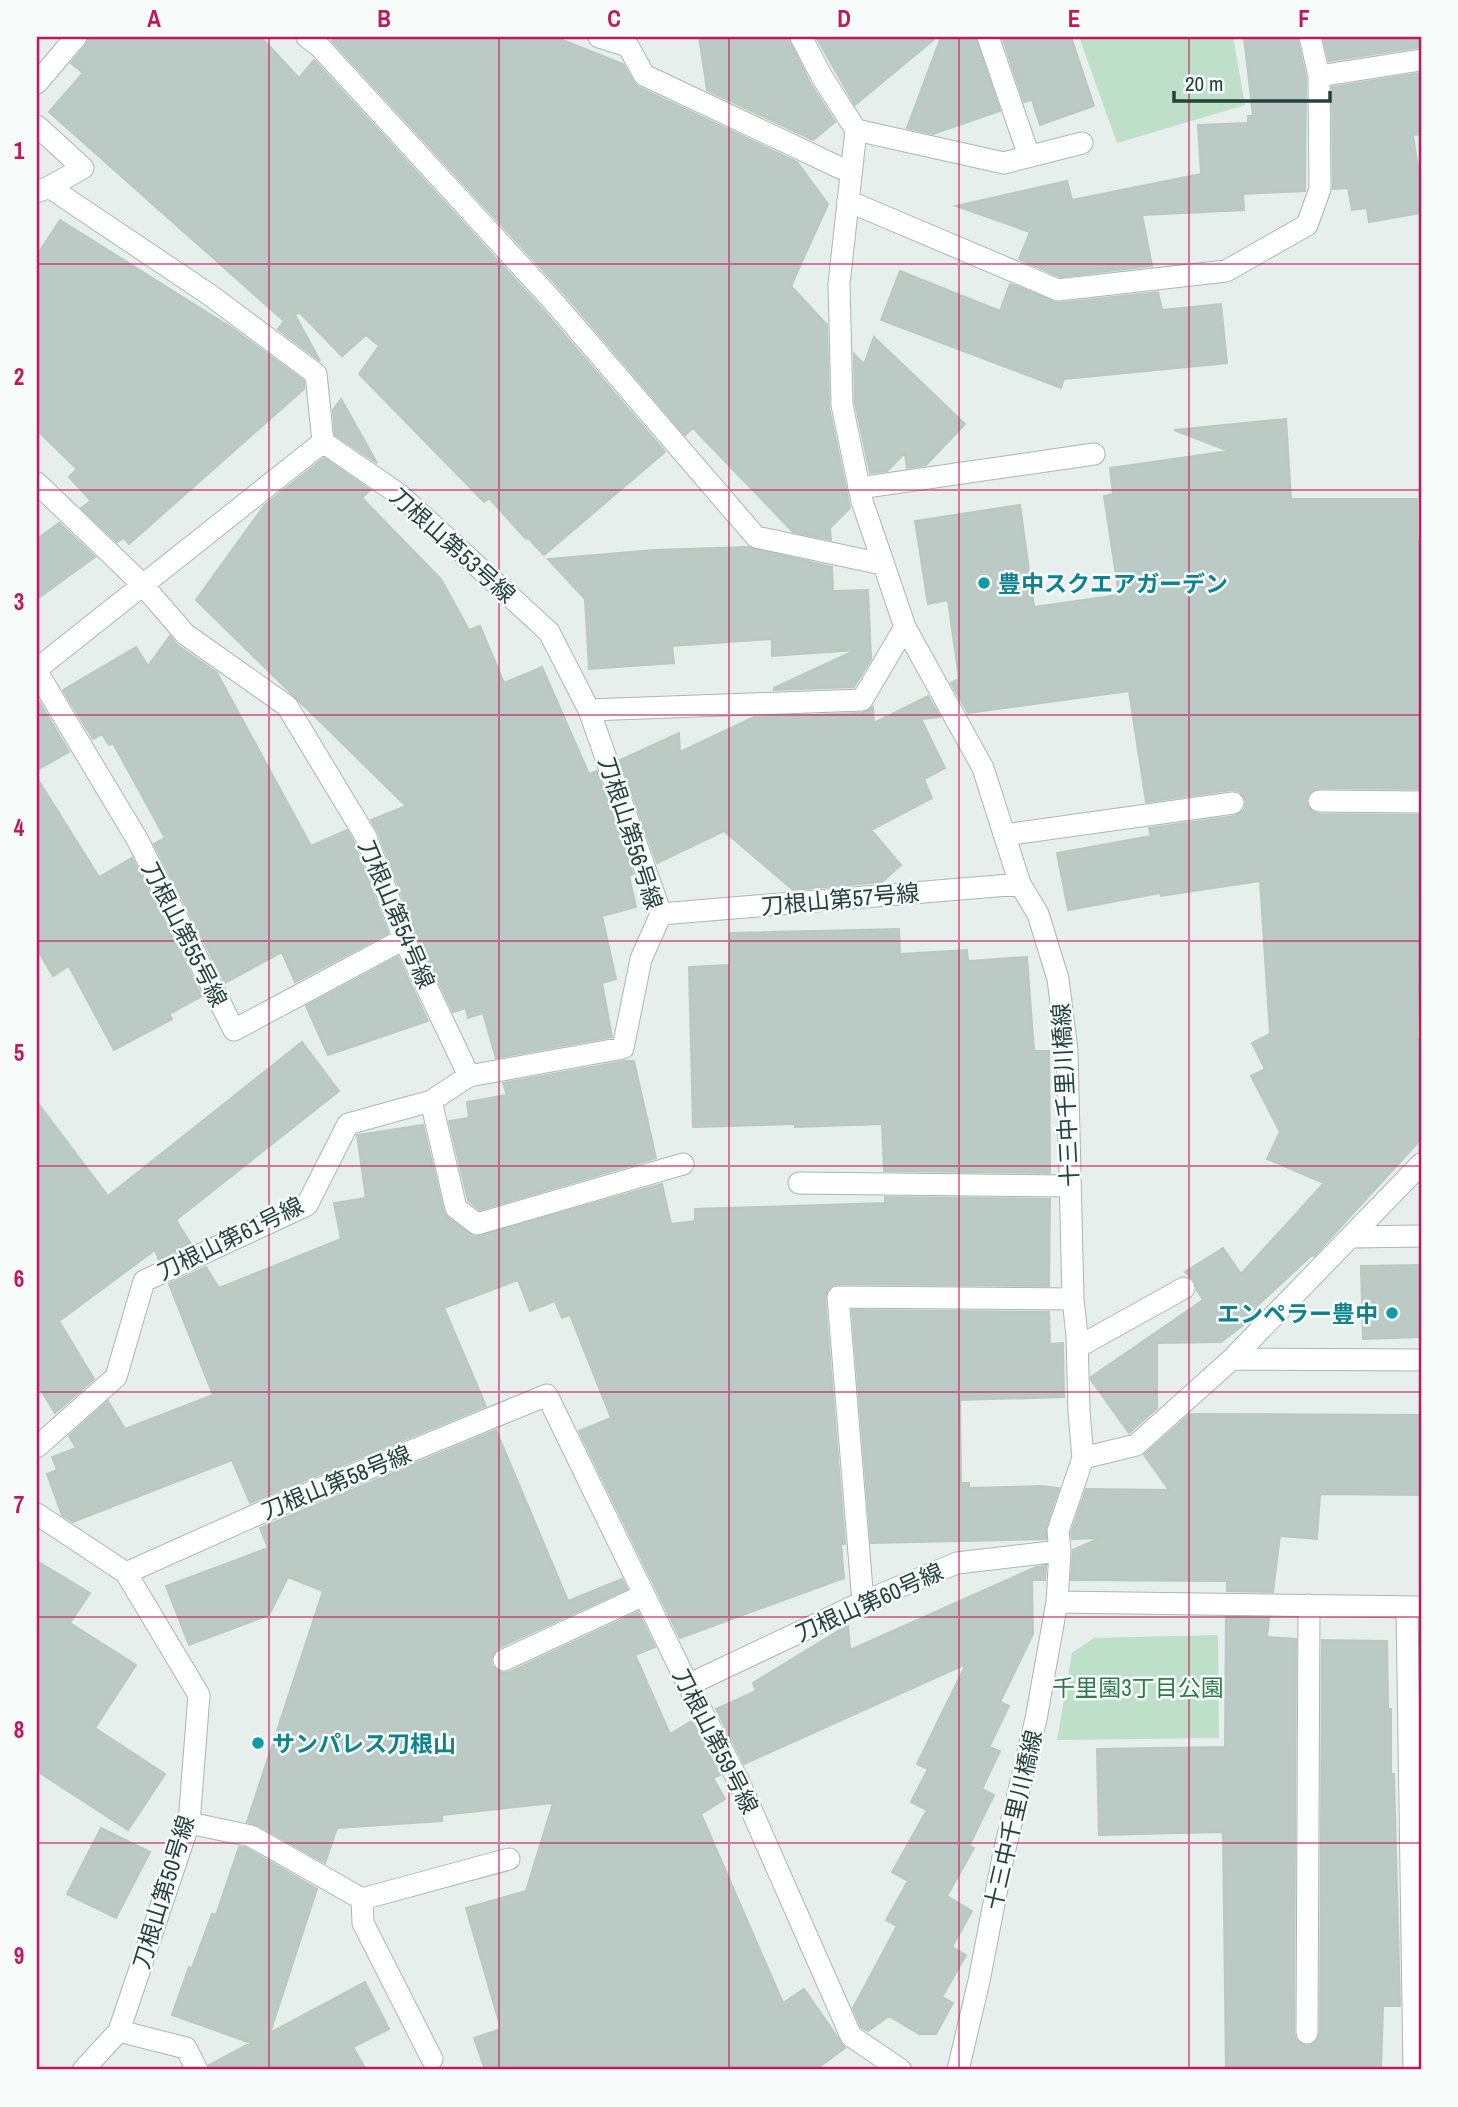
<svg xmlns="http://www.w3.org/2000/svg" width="1458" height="2107" viewBox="0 0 1458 2107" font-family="'Archivo Narrow','Noto Sans JP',sans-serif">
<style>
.green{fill:#bfe0c8}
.building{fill:#bbcac4;stroke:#b8c9c2;stroke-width:2}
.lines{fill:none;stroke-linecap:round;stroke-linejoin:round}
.lane-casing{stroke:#a8b8b2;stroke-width:23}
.street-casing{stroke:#a8b8b2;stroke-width:23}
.lane{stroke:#fff;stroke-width:21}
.street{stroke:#fff;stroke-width:21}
.grid{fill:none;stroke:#c2185b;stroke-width:2;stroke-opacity:0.55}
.culture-dot{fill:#0f9aa8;stroke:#f7fbf9;stroke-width:2.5}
.labels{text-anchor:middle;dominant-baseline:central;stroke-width:5;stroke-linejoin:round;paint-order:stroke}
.street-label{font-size:23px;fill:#24423a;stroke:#f7fbf9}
.culture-label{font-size:23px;font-weight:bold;fill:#0d838f;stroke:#f7fbf9;text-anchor:start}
.park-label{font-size:23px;fill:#2d7a4b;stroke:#f7fbf9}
.neatline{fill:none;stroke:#c2185b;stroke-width:2.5}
.grid-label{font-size:23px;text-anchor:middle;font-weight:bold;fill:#c2185b}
</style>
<rect width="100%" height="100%" fill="#e6efeb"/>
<path class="green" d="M 1079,37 L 1233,37 L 1245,105 L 1117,143 Z
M 1218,1635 L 1219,1738 L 1057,1740 L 1072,1653 L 1094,1638 Z"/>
<path class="building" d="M 89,37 L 261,37 L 299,78 L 314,60 L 543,310 L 665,452 L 544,555 L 528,538 L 526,539 L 489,498 L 484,502 L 359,374 L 379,346 L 366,335 L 342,356 L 299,312 L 295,315 L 320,361 L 278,329 L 284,321 L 49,112 L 83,73 L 71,63 L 86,45 Z
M 335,37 L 555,37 L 623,64 L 633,81 L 638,87 L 797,162 L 828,204 L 791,286 L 827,325 L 829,407 L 850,508 L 830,528 L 831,540 L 793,532 L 693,428 L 685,435 L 563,292 L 332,41 Z
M 699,37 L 788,37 L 810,83 L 835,122 L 813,140 L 707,90 Z
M 816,37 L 937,37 L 855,105 Z
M 941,37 L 975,37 L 1000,111 L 933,134 L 907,128 Z
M 1002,37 L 1071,37 L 1094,106 L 1040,125 L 1032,100 L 1024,102 Z
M 1244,37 L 1297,37 L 1306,78 L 1305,191 L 1243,194 L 1244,210 L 1142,215 L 1152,266 L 1060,277 L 1019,259 L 1030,232 L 956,206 L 1067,181 L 1072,200 L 1201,174 L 1198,125 L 1248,123 L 1248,116 L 1253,116 Z
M 1323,37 L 1421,37 L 1421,47 L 1329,61 Z
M 1421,73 L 1421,134 L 1413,135 L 1421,188 L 1421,213 L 1369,222 L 1367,208 L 1352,210 L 1348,188 L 1333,189 L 1332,87 Z
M 60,220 L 232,328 L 304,381 L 304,389 L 129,544 L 124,538 L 117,542 L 81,508 L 91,501 L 69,477 L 77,469 L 37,430 L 37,255 Z
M 900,271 L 1000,311 L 1010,284 L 1059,303 L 1158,292 L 1162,310 L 1221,304 L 1227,363 L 1064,379 L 1061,388 L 881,320 Z
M 874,337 L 965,424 L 926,465 L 907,468 L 905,453 L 887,471 L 870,473 L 855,403 L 854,354 L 864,364 Z
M 341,399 L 377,463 L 335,435 L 333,410 Z
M 1286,419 L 1291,499 L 1417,499 L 1417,541 L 1421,541 L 1421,789 L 1319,788 L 1308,794 L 1306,802 L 1312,812 L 1319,814 L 1421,815 L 1417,1042 L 1421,1037 L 1421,1139 L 1314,1256 L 1312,1255 L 1259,1304 L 1262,1309 L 1255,1316 L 1221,1342 L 1157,1343 L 1157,1408 L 1129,1433 L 1091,1380 L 1091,1377 L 1203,1300 L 1197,1290 L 1195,1281 L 1185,1272 L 1223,1248 L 1241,1274 L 1324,1183 L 1267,1159 L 1280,1132 L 1251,1076 L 1265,1069 L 1252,1043 L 1270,1034 L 1260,881 L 1161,896 L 1160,893 L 1068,910 L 1057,853 L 1151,836 L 1149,828 L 1235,816 L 1245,809 L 1246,801 L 1239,791 L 1231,790 L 1146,802 L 1129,691 L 968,713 L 951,683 L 959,679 L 948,600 L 928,604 L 915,521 L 1020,505 L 1034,607 L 1119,595 L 1104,496 L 1113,494 L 1110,468 L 1229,451 L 1174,430 Z
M 324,458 L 370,490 L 362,498 L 441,579 L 469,630 L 480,626 L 504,683 L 542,667 L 589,774 L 597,771 L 633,874 L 629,876 L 636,907 L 602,916 L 616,979 L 602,983 L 612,1037 L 496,1058 L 483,1013 L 468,1018 L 466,1008 L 453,1012 L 416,934 L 378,832 L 371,820 L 406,806 L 196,600 L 264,506 Z
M 59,523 L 95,557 L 37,599 L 37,539 Z
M 748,547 L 832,567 L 833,591 L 868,590 L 871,659 L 854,687 L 774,690 L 774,688 L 856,650 L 772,656 L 772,639 L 672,646 L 674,663 L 589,669 L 585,599 L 548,559 L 654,550 Z
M 170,636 L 177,645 L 217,673 L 311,846 L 347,830 L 354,843 L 388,933 L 295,982 L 282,952 L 225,983 L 154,844 L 165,838 L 113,743 L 109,745 L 102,734 L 93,739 L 63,690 L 136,647 L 148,666 Z
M 928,696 L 940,717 L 921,719 L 945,768 L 924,779 L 932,798 L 871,830 L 901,865 L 882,882 L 793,890 L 724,831 L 657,863 L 620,760 L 679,733 L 680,752 L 754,717 L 862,713 L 873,707 L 874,723 Z
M 40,703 L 69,752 L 37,770 L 37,706 Z
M 37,778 L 99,877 L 132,858 L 202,996 L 169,1014 L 172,1019 L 114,1050 L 69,966 L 53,976 L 37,949 Z
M 899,929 L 900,954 L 967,950 L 968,961 L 1027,957 L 1034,1051 L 1049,1051 L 1050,1173 L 884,1171 L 882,1124 L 795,1127 L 795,1124 L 693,1127 L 689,967 L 730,965 L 730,933 Z
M 398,957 L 428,1021 L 328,1055 L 306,1006 Z
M 302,1042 L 339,1091 L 176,1220 L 191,1244 L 159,1260 L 155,1250 L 59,1321 L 94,1379 L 55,1413 L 37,1384 L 37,1102 L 108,1196 Z
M 625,1061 L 634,1061 L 656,1158 L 480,1210 L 468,1200 L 449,1121 L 469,1118 L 467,1102 L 507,1095 L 503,1083 Z
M 423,1125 L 444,1212 L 448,1218 L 474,1237 L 662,1184 L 671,1224 L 695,1221 L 695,1209 L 885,1203 L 885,1197 L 1050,1199 L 1049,1286 L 838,1284 L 831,1286 L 825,1298 L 845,1544 L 841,1544 L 844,1578 L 680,1638 L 579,1431 L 611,1418 L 570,1315 L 562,1318 L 555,1301 L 530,1311 L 518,1280 L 444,1308 L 486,1406 L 250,1503 L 232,1460 L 73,1522 L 62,1515 L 47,1474 L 57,1470 L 52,1457 L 76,1448 L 69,1436 L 108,1401 L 125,1429 L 213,1395 L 169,1284 L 206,1267 L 219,1288 L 341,1239 L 334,1203 L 366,1198 L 357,1135 Z
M 1421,1265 L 1421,1337 L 1363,1339 L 1361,1266 Z
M 852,1310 L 1049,1312 L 1050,1344 L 1063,1343 L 1064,1397 L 960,1400 L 961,1483 L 969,1483 L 969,1488 L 1041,1486 L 1059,1488 L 1046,1527 L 1046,1539 L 871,1543 Z
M 1190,1414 L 1421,1415 L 1421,1495 L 1320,1494 L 1317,1539 L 1280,1536 L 1273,1592 L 1227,1591 L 1227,1581 L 1071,1580 L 1073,1550 L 1100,1538 L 1072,1539 L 1071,1533 L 1086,1489 L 1169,1490 L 1144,1455 Z
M 496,1430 L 568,1601 L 622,1579 L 627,1589 L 498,1648 L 491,1658 L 492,1666 L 502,1673 L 510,1672 L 638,1612 L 655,1647 L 635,1655 L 670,1734 L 692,1721 L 720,1775 L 713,1778 L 725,1799 L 701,1814 L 783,2003 L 804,1989 L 845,2048 L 815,2070 L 485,2070 L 474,2038 L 501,2029 L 466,1908 L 526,1891 L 553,1803 L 442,1815 L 442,1821 L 337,1828 L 325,1863 L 257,1825 L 247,1822 L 323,1591 L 288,1577 L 269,1615 L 189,1645 L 166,1586 L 268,1548 L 260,1528 Z
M 37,1561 L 90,1593 L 70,1623 L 136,1665 L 95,1728 L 165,1774 L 128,1830 L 37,1771 Z
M 1046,1566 L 1045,1580 L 1032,1580 L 1033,1634 L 1000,1702 L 1009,1706 L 989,1747 L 1000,1751 L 982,1789 L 994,1795 L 969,1846 L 974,1848 L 947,1896 L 972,1911 L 952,1947 L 966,1955 L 942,1997 L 953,2003 L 936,2034 L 919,2034 L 889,2016 L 868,2031 L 861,2027 L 853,2008 L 897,1926 L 886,1920 L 908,1881 L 892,1872 L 927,1810 L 911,1802 L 928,1769 L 917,1764 L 966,1664 L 744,1764 L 716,1709 L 756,1691 L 753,1683 L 848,1625 L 850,1650 L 1036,1567 Z
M 1226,1617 L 1269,1618 L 1267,1637 L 1296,1639 L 1294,2033 L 1296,2040 L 1306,2046 L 1314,2044 L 1320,2033 L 1322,1640 L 1387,1641 L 1388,1709 L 1391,1709 L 1391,1774 L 1394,1774 L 1400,2006 L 1383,2006 L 1381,2070 L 1226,2070 L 1223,1832 L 1099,1835 L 1097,1749 L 1225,1747 Z
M 101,1828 L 150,1852 L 116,1918 L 67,1894 Z
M 239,1847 L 246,1848 L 317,1889 L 270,2033 L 365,1982 L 389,2029 L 353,2047 L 366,2070 L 210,2070 L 209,2065 L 251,2043 L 172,2015 L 189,1967 L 192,1968 L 212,1914 L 216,1915 Z"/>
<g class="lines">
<defs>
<path id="lane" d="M 599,37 L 628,46 L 644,75 L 851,173
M 988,37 L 1029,156
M 1319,76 L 1421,60
M 856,130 L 1004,163 L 1082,143
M 848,201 L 1058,290 L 1226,271 L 1307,225 L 1320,189 L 1319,76 L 1310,37
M 859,488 L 1094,454
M 1319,801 L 1421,802
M 1005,835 L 1233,803
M 799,1183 L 1070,1186
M 1352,1237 L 1421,1236
M 1078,1347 L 1184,1288
M 504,1660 L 644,1595
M 189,1823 L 251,1836 L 362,1899 L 509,1859
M 362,1899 L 363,1923 L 432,2059
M 119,2031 L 186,2048 L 197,2070"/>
<path id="street" d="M 307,37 L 319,46 L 553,301 L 756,537 L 882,564
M 801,37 L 822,77 L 856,130 L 839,284 L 842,405 L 862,501 L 905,627 L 983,768 L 1020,884 L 1038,914 L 1058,979 L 1067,1050 L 1073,1299 L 1077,1336 L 1079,1412 L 1083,1458 L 1058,1531 L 1060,1551 L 1057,1602 L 1036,1719 L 1003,1857 L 979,1981 L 958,2070
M 37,83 L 76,37
M 37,126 L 83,168 L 49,187
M 37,192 L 49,187 L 210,295 L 316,374 L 323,442 L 400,495 L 549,632 L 589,710 L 862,700 L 905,627
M 37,483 L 142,584 L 185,634 L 287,706 L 366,837 L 404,939 L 469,1076 L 431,1101 L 456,1208 L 477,1224 L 683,1164
M 37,669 L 323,442
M 37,672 L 137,839 L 234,1030 L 404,939
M 661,914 L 1020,884
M 469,1076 L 623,1048 L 641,959 L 661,914 L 589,710
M 1232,1359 L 1421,1360
M 37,1447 L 116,1377 L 144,1281 L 307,1205 L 348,1124 L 431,1101
M 1083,1458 L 1136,1445 L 1232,1359 L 1421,1164
M 37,1514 L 126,1573 L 199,1695 L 189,1823 L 119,2031 L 83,2070
M 126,1573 L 258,1514 L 547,1395 L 688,1685 L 739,1782 L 851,2036 L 901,2070
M 863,1602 L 838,1297 L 1073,1299
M 1057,1602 L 1419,1607
M 1407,1607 L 1414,2070
M 688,1685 L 863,1602 L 957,1563 L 1060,1551
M 1307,2033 L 1309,1605"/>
</defs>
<use href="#lane" class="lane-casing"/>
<use href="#street" class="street-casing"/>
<use href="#lane" class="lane"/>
<use href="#street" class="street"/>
</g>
<path class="grid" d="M 269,37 L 269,2070M 499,37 L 499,2070M 729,37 L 729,2070M 959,37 L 959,2070M 1189,37 L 1189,2070M 37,264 L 1421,264M 37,490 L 1421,490M 37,715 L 1421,715M 37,941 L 1421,941M 37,1166 L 1421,1166M 37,1392 L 1421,1392M 37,1617 L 1421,1617M 37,1843 L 1421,1843"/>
<g class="culture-dot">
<circle cx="984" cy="583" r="7"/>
<circle cx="1392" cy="1313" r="7"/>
<circle cx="258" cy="1743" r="7"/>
</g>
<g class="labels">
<g class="street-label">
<text transform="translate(453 545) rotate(42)">刀根山第53号線</text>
<text transform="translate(631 833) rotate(72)">刀根山第56号線</text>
<text transform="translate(840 899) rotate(-5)">刀根山第57号線</text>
<text transform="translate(397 914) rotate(67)">刀根山第54号線</text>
<text transform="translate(185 934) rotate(63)">刀根山第55号線</text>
<text transform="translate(1065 1095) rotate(-93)">十三中千里川橋線</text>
<text transform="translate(230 1238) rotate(-26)">刀根山第61号線</text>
<text transform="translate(336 1482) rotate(-22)">刀根山第58号線</text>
<text transform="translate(869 1602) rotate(-24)">刀根山第60号線</text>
<text transform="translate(716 1741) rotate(63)">刀根山第59号線</text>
<text transform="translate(1013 1820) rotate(-77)">十三中千里川橋線</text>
<text transform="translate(163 1892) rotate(-73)">刀根山第50号線</text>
</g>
<g class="culture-label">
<text x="998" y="583">豊中スクエアガーデン</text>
<text x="1378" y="1313" text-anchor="end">エンペラー豊中</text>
<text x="272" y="1743">サンパレス刀根山</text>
</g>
<g class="park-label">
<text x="1138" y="1687">千里園3丁目公園</text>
</g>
</g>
<rect width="1458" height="2107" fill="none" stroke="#f7fbf9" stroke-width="77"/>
<path d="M1174 91v10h156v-10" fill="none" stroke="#24423a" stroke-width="3.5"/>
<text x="1185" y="91" font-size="21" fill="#24423a" stroke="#f7fbf9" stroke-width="5" paint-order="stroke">20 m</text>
<rect x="38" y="38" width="1382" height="2030" class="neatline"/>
<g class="grid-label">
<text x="154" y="27">A</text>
<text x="384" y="27">B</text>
<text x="614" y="27">C</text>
<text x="844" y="27">D</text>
<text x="1074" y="27">E</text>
<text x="1304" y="27">F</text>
<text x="19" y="159">1</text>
<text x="19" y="385">2</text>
<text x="19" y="610">3</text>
<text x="19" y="836">4</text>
<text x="19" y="1061">5</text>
<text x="19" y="1287">6</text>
<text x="19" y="1513">7</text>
<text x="19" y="1738">8</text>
<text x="19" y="1964">9</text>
</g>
</svg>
